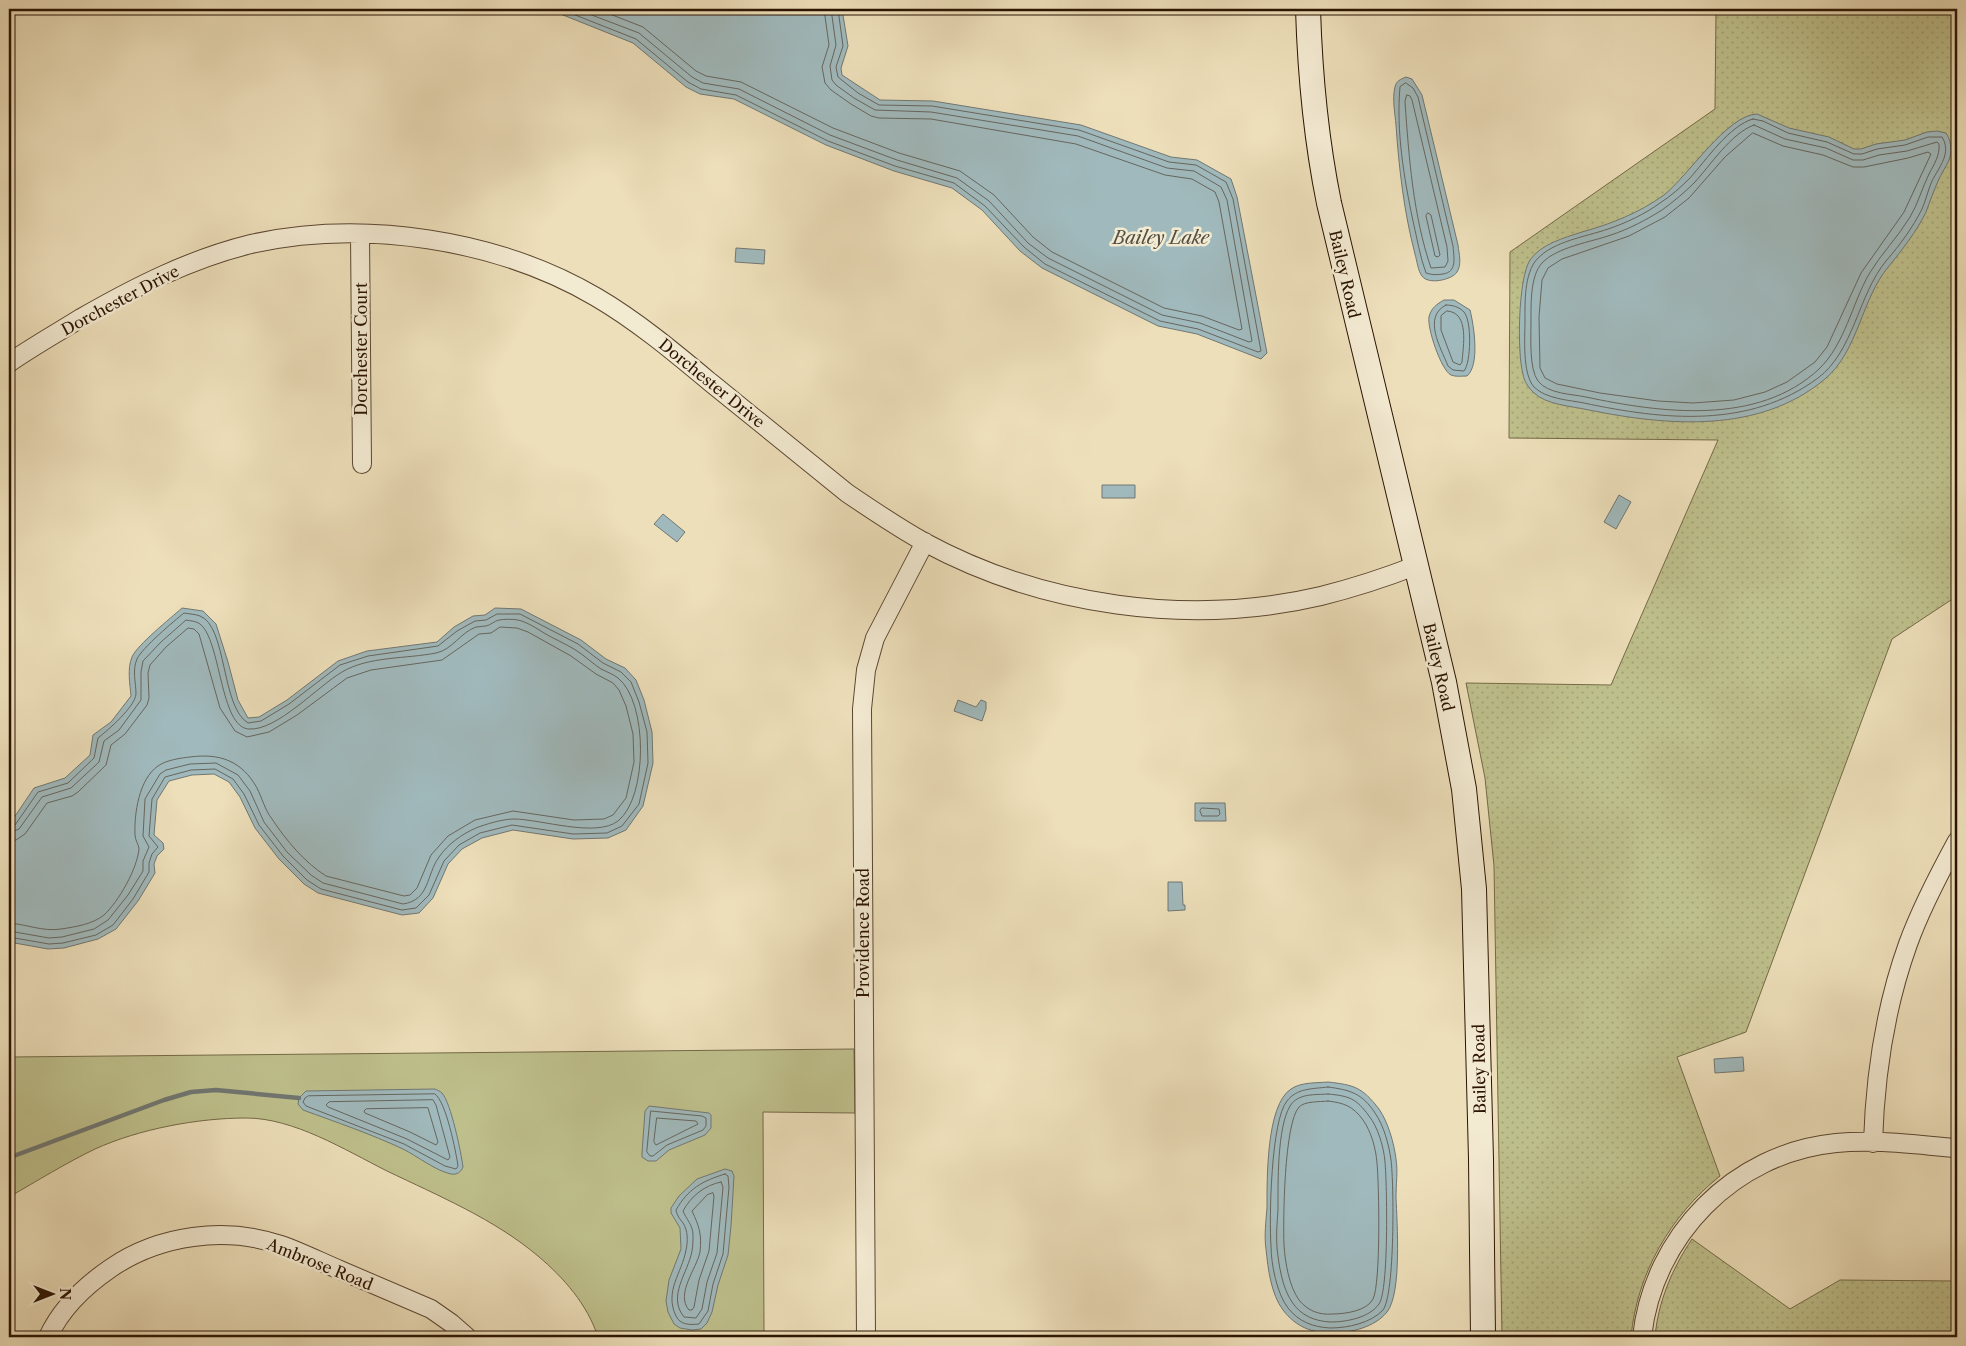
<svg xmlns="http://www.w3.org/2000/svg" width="1966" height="1346" viewBox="0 0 1966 1346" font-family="'Libre Caslon Text',serif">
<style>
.grass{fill:url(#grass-dots);stroke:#746a47}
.park{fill:#bec08c;stroke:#746a47}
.water{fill:#a0b9bc;stroke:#717772}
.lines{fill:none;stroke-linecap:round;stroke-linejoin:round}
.shore{stroke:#66665f;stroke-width:1}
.stream{stroke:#717772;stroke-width:4.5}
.minor-casing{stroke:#5c4730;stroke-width:20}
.secondary-casing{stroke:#2b1402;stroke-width:26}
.minor{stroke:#f3ead2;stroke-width:18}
.secondary{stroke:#f3ead2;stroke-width:24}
.labels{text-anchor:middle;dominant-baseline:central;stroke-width:5;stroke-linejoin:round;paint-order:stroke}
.street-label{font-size:16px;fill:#2b1402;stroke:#f3ead2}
.water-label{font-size:18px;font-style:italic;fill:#544e43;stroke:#f3ead2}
</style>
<defs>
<pattern id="grass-dots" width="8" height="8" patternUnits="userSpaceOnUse" patternTransform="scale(1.25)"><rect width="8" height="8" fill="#bec08c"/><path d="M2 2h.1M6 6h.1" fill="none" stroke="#a3a477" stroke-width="1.8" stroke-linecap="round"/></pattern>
</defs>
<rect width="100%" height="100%" fill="#eddfba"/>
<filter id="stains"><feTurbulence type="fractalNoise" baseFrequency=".004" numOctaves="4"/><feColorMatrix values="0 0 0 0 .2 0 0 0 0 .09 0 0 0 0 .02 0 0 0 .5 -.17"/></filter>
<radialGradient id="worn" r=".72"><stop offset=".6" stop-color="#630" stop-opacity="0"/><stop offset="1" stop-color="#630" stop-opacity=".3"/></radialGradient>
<path class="grass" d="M 1716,9 L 1957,9 L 1957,598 L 1954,598 L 1892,639 L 1746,1032 L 1677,1057 L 1720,1176 C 1670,1216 1637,1274 1631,1337 L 1502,1337 L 1494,866 L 1485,778 L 1466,683 L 1611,685 L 1718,440 L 1509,438 L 1510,252 L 1715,109 Z
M 1692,1239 L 1790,1309 L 1840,1280 L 1957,1281 L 1957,1337 L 1655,1337 C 1658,1302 1672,1269 1692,1239 Z"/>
<path class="park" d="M 854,1049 L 855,1113 L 763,1112 L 764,1337 L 598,1337 C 587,1304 564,1278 538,1256 C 494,1219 439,1196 387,1171 C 345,1150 294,1118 246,1118 C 198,1118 139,1129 95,1149 C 66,1163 37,1181 9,1197 L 9,1057 Z"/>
<path class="water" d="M 548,9 L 842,9 L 848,46 L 841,68 L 842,75 L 880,100 L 933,101 L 1081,125 L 1171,157 L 1197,160 L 1231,179 L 1237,197 L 1267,353 L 1261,359 L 1197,334 L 1158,326 L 1042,268 L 1020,251 L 982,210 L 952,188 L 894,171 L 826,145 L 734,99 L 700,94 L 686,87 L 633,43 Z
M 1406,77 L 1412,79 L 1422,95 L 1458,245 C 1459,254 1462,264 1457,272 C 1452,280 1428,285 1422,276 C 1418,271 1417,261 1415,254 C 1404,212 1399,169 1396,125 C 1395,113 1392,99 1395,87 C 1396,81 1401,79 1406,77 Z
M 1757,114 L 1789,128 L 1829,137 L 1854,149 L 1861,149 L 1876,144 L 1905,140 L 1927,132 L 1937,131 L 1946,133 C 1950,139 1951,145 1951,152 C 1950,162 1943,170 1939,179 C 1934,190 1930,201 1926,212 C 1917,231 1902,250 1889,266 C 1861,299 1859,350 1825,379 C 1759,434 1668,426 1589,410 C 1571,406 1546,405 1533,392 C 1528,387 1524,381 1523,374 C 1517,353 1518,279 1530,260 C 1541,244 1564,238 1582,232 C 1611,224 1639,213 1664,195 C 1688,176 1727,115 1757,114 Z
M 736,248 L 765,250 L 764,264 L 735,262 Z
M 1444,300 L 1454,300 L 1470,310 C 1474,326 1480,365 1467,376 C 1461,376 1456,377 1451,375 C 1441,370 1427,328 1429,317 C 1431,308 1437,304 1444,300 Z
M 1102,485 L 1135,485 L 1135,498 L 1102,498 Z
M 1619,495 L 1631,502 L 1616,529 L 1604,522 Z
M 663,514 L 685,532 L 677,542 L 654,524 Z
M 182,608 L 203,611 L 216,624 L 228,662 L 238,700 L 248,718 L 259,717 L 287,700 L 338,661 L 367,651 L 437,642 L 454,627 L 473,616 L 485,615 L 495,608 L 521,609 L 581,640 L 606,659 L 625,668 L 636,680 L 644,700 L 652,732 L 653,763 L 643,806 L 626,830 L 608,838 L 573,839 L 513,830 L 482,838 L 462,849 L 448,864 L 433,898 L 419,913 L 402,915 L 318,893 L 304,884 L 279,859 L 255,828 L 240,797 L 229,782 L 214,774 L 192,775 L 169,781 L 157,800 L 154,835 L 163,843 L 164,849 L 157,856 L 154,864 L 155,873 L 138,901 L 116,929 L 98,939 L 64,948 L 48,949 L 9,942 L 9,825 L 34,788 L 65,778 L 90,755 L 93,735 L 111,722 L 131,696 C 130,684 127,669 132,657 C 137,645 171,618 182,608 Z
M 958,700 L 976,707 L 981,700 L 986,702 L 986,709 L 982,721 L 954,711 Z
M 1195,803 L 1225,803 L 1226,821 L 1195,821 Z
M 1168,882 L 1182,882 L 1183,905 L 1185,905 L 1185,910 L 1168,911 Z
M 1743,1057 L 1744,1071 L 1715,1073 L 1714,1059 Z
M 1328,1082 C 1354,1085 1362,1087 1379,1109 C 1388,1122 1394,1143 1396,1159 C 1398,1171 1396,1184 1396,1197 C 1397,1223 1402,1293 1387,1312 C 1375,1327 1351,1333 1332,1333 C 1312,1333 1296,1327 1283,1310 C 1271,1294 1268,1269 1266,1249 C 1264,1236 1266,1221 1267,1208 C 1267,1180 1266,1105 1291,1089 C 1301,1082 1317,1083 1328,1082 Z
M 435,1089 C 437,1090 440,1091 442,1093 C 451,1103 461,1152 463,1167 C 461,1172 457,1175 451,1174 C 436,1171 417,1156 403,1149 C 371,1134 336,1122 303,1110 L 298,1104 L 299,1098 L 306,1091 Z
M 649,1106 L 709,1113 L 711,1115 L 711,1128 L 705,1135 L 669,1150 L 656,1161 L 648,1161 L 642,1157 L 642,1153 L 645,1111 Z
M 725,1169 L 732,1171 L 734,1176 L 731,1226 L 728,1255 L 718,1285 L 712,1312 L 707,1323 L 701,1329 L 692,1330 L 680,1328 L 674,1324 L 668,1312 L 666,1301 L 669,1280 L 681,1249 L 680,1228 L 671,1213 L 671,1208 L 679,1196 L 697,1179 Z"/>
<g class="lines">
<path class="shore" d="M 560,9 L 636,39 L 688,82 L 701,89 L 736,95 L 828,141 L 895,166 L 954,183 L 985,206 L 1024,247 L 1045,264 L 1160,321 L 1198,329 L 1258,352 L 1261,351 L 1233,199 L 1226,182 L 1196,165 L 1169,162 L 1079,130 L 932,106 L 879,105 L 858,93 L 838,77 L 836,67 L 843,46 L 838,9
M 576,9 L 639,33 L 692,77 L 703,83 L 739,89 L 830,135 L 897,160 L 957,178 L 989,201 L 1028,243 L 1048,258 L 1162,315 L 1200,323 L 1249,342 L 1252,341 L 1227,200 L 1221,187 L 1194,171 L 1167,168 L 1078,136 L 931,112 L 875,110 L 854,98 L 836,85 L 832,80 L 830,66 L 836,45 L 831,9
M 597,9 L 643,27 L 696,71 L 706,76 L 741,82 L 833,128 L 899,153 L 960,171 L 994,195 L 1033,237 L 1052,252 L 1164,308 L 1202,316 L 1239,330 L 1242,329 L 1219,202 L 1215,192 L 1192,179 L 1165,175 L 1076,144 L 931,119 L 879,118 L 871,116 L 851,104 L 831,90 L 825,83 L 822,67 L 829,45 L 824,9
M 1406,83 L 1413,88 L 1418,97 L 1453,246 C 1454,258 1457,272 1443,274 C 1436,275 1432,275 1426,273 C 1420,257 1417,238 1413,221 C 1404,178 1396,131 1400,87 Z
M 1407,95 L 1410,96 L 1412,100 L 1447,247 L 1448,261 L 1445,267 L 1431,268 C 1413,215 1409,158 1405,102 Z
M 1753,119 L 1763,121 L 1788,133 L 1827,142 L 1854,154 L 1862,154 L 1877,149 L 1905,145 L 1928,137 L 1942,137 C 1952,153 1939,167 1932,181 C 1928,190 1926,200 1922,209 C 1913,227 1900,245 1886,261 C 1858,295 1854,351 1818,378 C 1749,429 1664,420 1584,403 C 1569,400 1546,399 1534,387 C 1522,373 1525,338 1525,320 C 1525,302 1524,274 1537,259 C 1554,241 1585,237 1608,229 C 1626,223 1645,214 1660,203 C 1671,196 1681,187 1690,178 C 1706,160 1730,125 1753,119 Z
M 1754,125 L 1785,139 L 1826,148 L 1853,160 L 1863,160 L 1879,155 L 1907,151 L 1937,142 L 1939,144 C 1940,156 1934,164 1929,174 C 1922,188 1918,204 1910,217 C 1898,237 1881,254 1869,274 C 1852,304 1845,344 1819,369 C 1758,426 1661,413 1586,397 C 1572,394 1548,394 1538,381 C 1529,369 1531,337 1531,322 C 1531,305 1530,276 1542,263 C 1557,247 1591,242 1611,235 C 1629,229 1646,220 1662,210 C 1673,202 1684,193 1694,183 C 1710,166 1731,133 1754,125 Z
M 1753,133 L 1783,146 L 1823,155 L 1853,167 L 1864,167 L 1908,158 L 1928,152 L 1931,154 L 1904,212 L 1861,273 L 1827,347 L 1815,362 L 1787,382 L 1765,392 L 1734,400 L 1693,403 L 1658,401 L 1600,393 L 1557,384 L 1545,378 L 1540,368 L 1539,317 L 1542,280 L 1548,268 L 1562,259 L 1629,236 L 1665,217 L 1689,198 L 1725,157 Z
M 1428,213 L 1431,215 L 1440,255 L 1438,257 L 1435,256 L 1426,216 Z
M 1446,305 C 1453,305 1459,307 1464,312 C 1472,321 1471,363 1464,371 L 1453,370 L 1448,366 C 1441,348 1422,317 1446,305 Z
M 1447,311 C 1470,312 1463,347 1462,362 L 1460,365 L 1453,362 L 1441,330 L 1441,316 Z
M 1202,808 L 1219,809 L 1220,814 L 1218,816 L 1202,816 L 1200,811 Z
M 9,827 L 15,825 L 38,792 L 68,783 L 94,758 L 98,738 C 108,730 135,707 136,694 C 136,683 132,670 137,659 C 142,648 174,621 184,613 C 189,614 195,614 200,616 C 227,626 221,707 248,723 L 261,721 L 289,704 L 340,665 L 368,656 L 438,646 L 457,631 L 475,621 L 486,620 L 497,614 L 520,614 L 578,644 L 603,663 L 621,672 L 631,682 L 639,702 L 647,732 L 648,763 L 639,804 L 622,826 L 607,833 L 573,834 L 512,825 L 480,833 L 459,845 L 444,861 L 429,895 L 416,908 L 402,910 L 321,889 L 307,880 L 283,856 L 259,825 L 244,794 L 233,779 L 215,769 L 191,770 L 165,777 L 152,799 L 149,836 L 158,847 L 152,854 L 149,863 L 149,872 L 133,899 L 113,925 L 96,935 L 63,943 L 49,944 L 9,937
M 9,833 L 19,829 L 42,797 L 71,788 L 99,762 L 104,741 L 119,730 L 141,700 L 141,672 L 143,661 L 161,642 L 186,620 C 191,621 196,621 200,624 C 221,640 220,728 249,729 C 277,731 318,686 342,672 C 369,656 406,659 436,653 C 452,650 461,632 476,627 C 478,627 484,626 486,626 C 491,625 494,621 499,620 C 504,619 513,619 518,620 C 527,622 536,628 544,633 C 554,639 564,643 574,649 C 584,655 592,663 601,669 C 607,672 613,674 618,678 C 648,702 648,797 618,821 C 596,838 540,819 514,819 C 503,819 486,824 476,828 C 462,834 448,844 439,857 C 426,875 430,900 403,904 L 323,883 L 311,875 L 287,852 L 264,822 L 250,791 L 238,775 L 216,763 L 190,764 L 166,770 L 160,774 L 145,799 L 143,836 L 149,847 L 143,861 L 143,871 L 128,895 L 108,920 L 94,929 L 62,937 L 49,938 L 9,931
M 9,841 L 16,840 L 25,834 L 47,803 L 72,796 L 78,792 L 106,765 L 111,745 L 125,734 L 147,705 L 149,698 L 148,673 L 150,665 L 166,647 L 188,628 L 194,629 L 199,634 L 220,708 L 235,731 L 247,737 L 269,732 L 297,715 L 347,678 L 371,670 L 442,660 L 479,634 L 491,633 L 500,627 L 517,628 L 528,632 L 571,656 L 596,674 L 613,683 L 619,690 L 626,706 L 633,734 L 634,762 L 626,798 L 613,815 L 604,819 L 574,820 L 513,811 L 475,820 L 448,836 L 431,855 L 417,888 L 410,895 L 404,896 L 326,876 C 304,862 286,840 272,819 C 265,810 262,798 257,788 C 242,761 220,753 190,757 C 181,758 166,760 158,766 C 139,779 134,814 135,835 C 135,840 139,845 139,849 C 137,869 119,901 104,915 C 93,924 75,927 61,929 C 43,932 26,924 9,923
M 1328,1087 C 1350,1090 1362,1093 1375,1113 C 1384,1126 1389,1145 1391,1160 C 1394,1183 1395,1294 1383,1310 C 1371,1323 1348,1328 1330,1328 C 1313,1327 1299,1322 1288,1308 C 1277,1294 1271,1264 1271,1246 C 1269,1219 1271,1120 1287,1101 C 1297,1088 1312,1089 1328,1087 Z
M 435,1094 C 446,1101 456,1152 458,1166 L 456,1169 L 445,1166 L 404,1144 L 306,1106 L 303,1102 L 305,1098 L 308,1096 Z
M 1328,1094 C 1349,1096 1356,1098 1369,1116 C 1378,1127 1384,1148 1385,1162 C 1387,1184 1389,1290 1379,1304 C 1369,1318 1346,1322 1330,1322 C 1315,1321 1301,1316 1292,1302 C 1282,1287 1279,1266 1277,1248 C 1276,1236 1277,1223 1278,1210 C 1278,1184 1277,1128 1290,1106 C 1298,1093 1315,1095 1328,1094 Z
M 433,1100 L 436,1105 L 450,1157 L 448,1160 L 407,1139 L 328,1107 L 326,1105 L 329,1102 Z
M 1328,1101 C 1344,1103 1353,1106 1363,1120 C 1371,1131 1376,1149 1377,1163 C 1379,1184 1381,1283 1373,1299 C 1367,1311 1345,1314 1332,1314 C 1319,1315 1308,1311 1299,1300 C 1289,1286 1285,1262 1284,1245 C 1283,1221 1284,1124 1299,1107 C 1305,1101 1319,1102 1328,1101 Z
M 428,1108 L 438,1142 L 436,1145 L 410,1132 L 365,1113 L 364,1111 L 366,1109 Z
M 651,1111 L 702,1116 L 706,1118 L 706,1126 L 703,1130 L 667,1145 L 653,1156 L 650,1156 L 647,1152 Z
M 657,1118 L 696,1121 L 698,1124 L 656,1145 L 654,1142 Z
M 725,1174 L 728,1176 L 729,1187 L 723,1254 L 713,1284 L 708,1311 L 699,1324 C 690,1325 680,1325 676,1316 C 664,1291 682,1273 686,1250 C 688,1242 688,1230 683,1223 C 680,1219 677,1216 676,1210 C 688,1189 702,1181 725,1174 Z
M 721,1182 L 723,1187 L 717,1253 L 707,1282 L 702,1309 L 696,1318 L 684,1317 C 667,1296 688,1273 692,1251 C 693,1246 693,1240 693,1235 C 693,1225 686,1219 683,1211 C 691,1196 705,1185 721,1182 Z
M 713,1193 L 714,1196 L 709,1251 L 699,1280 L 694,1307 L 692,1310 L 689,1310 C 675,1294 697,1268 700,1252 C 702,1234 699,1226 692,1211 L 707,1195 Z"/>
<path class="stream" d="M 11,1157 L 164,1100 L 191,1092 L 216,1090 L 299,1098"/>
<defs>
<path id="minor" d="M 360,235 L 362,464
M 9,363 C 32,347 57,333 81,318 C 135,287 190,259 251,244 C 363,219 497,239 596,297 C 637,321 674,352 710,382 C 756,419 801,456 847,493 C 872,510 897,527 924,542 C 1042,606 1189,627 1321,596 C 1353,588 1384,578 1415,566
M 1873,1143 C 1875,1075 1885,1008 1908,944 C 1921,908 1939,874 1957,841
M 48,1337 C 61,1309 86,1285 111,1268 C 159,1235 225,1226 281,1245 C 301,1252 321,1262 340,1270 C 371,1283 401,1296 431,1309 L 451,1323 L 467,1337
M 866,1337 L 862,709 L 866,670 L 875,638 L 925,542
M 1642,1337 C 1653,1236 1734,1153 1836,1143 C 1875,1139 1917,1145 1957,1148"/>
<path id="secondary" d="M 1308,9 C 1310,75 1316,139 1329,203 L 1444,682 L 1464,789 L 1474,889 L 1481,1159 L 1483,1337"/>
</defs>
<use href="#minor" class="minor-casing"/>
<use href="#secondary" class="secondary-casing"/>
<use href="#minor" class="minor"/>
<use href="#secondary" class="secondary"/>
</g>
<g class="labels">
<g class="street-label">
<text transform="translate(1345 274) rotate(77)">Bailey Road</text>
<text transform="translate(120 300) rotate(-28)">Dorchester Drive</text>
<text transform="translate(361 349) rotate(-90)">Dorchester Court</text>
<text transform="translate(712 383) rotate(39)">Dorchester Drive</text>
<text transform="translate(1439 667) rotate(77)">Bailey Road</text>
<text transform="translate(863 933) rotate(-90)">Providence Road</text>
<text transform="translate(1479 1069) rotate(-91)">Bailey Road</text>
<text transform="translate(320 1264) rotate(22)">Ambrose Road</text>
</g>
<g class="water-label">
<text x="1161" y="238">Bailey Lake</text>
</g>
</g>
<rect width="1966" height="1346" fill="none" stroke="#eddfba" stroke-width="30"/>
<rect x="10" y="10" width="1946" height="1326" fill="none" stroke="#2b1402" stroke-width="2.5"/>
<rect x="15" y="15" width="1936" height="1316" fill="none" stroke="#2b1402"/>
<g transform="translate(52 1294) rotate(90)" stroke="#f3ead2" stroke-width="4" paint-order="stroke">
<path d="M0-4L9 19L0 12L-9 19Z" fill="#2b1402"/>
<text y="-8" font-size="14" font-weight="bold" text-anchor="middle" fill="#2b1402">N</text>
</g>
<rect width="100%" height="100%" filter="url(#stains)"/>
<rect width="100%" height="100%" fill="url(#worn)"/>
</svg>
